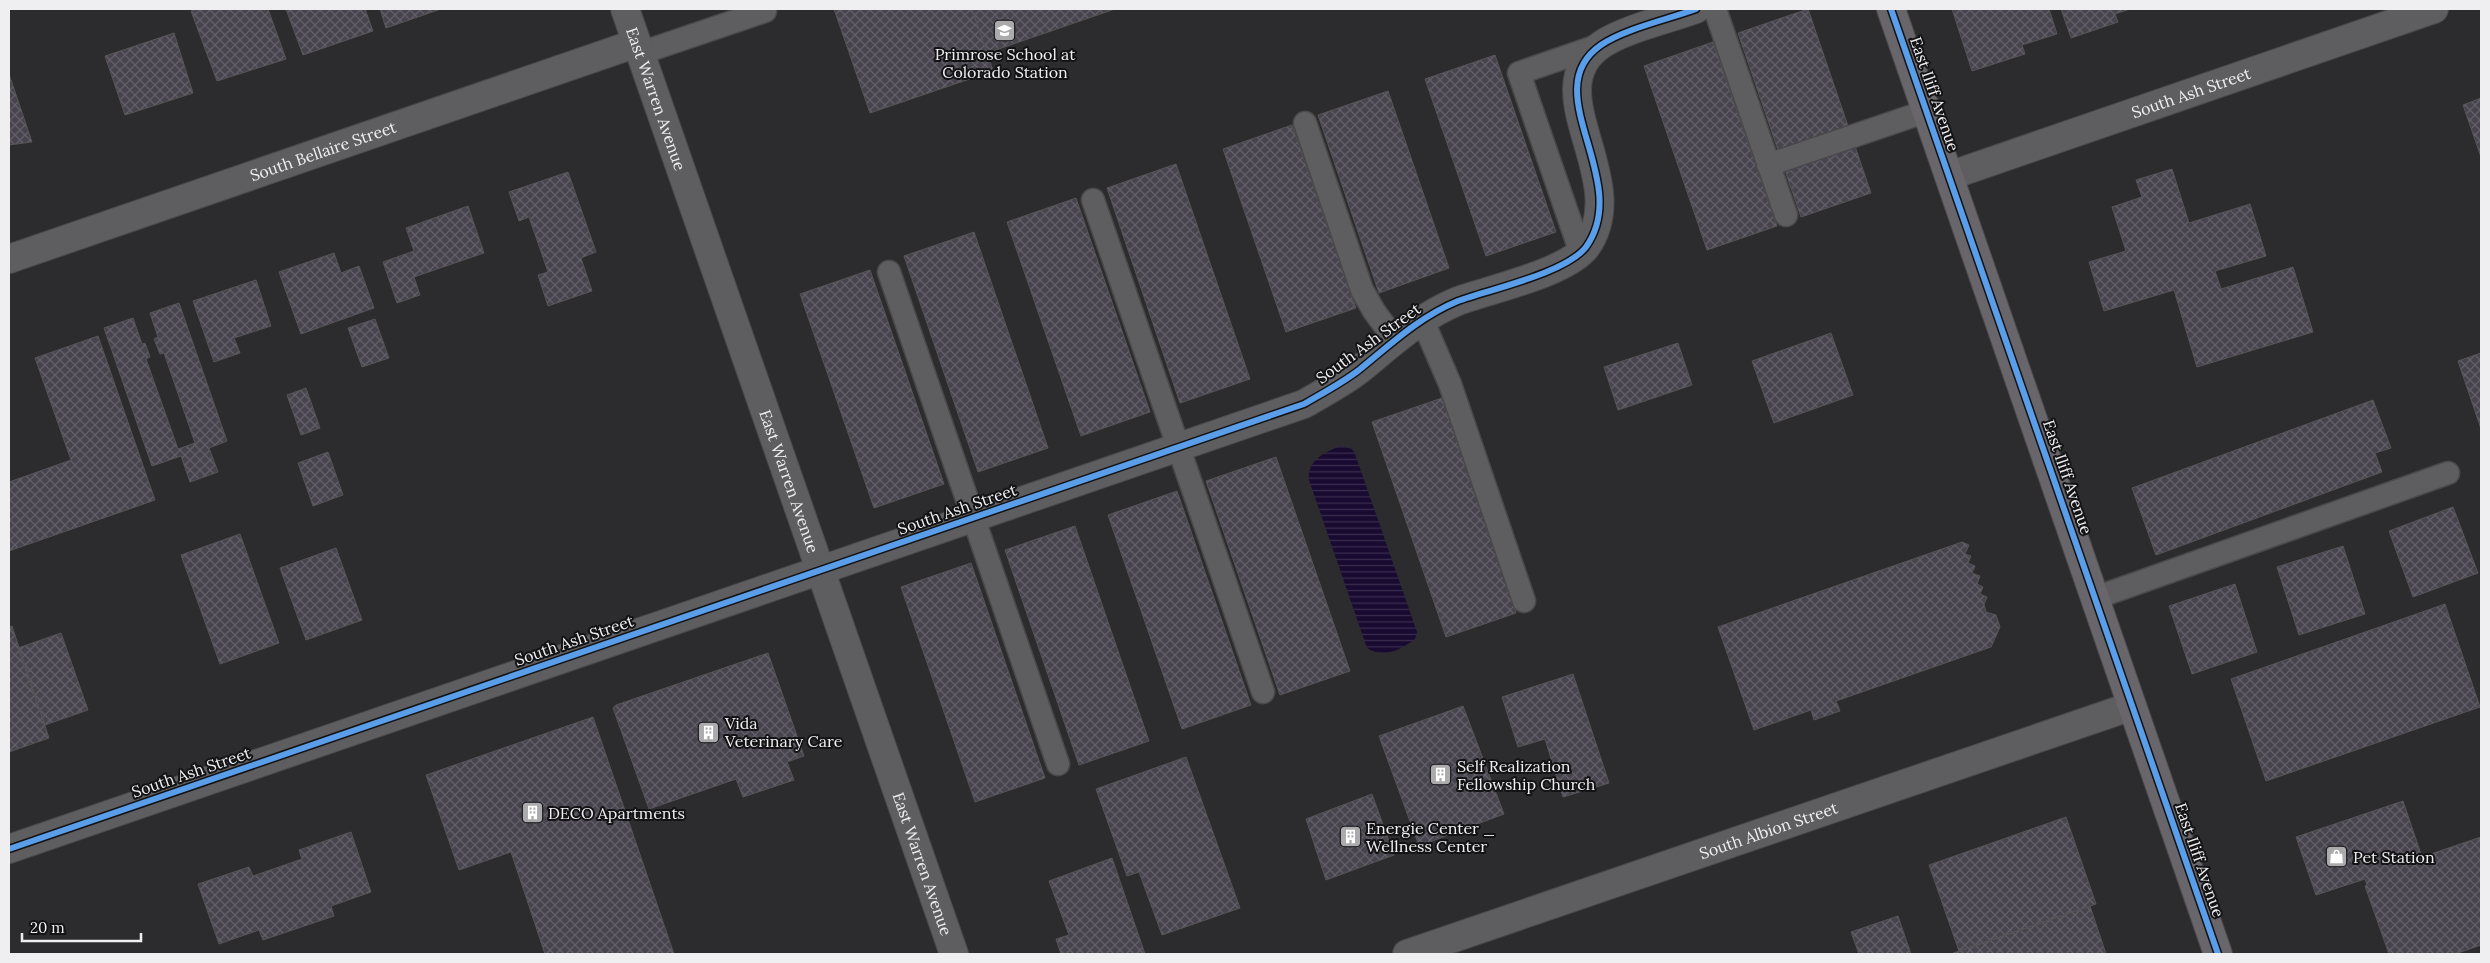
<svg xmlns="http://www.w3.org/2000/svg" width="2490" height="963" viewBox="0 0 2490 963" font-family="Lora,serif">
<style>
.water{fill:url(#water-rules)}
.building{fill:url(#building-cross-hatch);stroke:#555556}
.lines{fill:none;stroke-linecap:round;stroke-linejoin:round}
.lane-casing{stroke:#49484a;stroke-width:25}
.street-casing{stroke:#49484a;stroke-width:30}
.secondary-casing{stroke:#49484a;stroke-width:30}
.lane{stroke:#5e5d5f;stroke-width:22}
.street{stroke:#5e5d5f;stroke-width:28}
.secondary{stroke:#68666b;stroke-width:28}
.cycleway-casing{stroke:#131315;stroke-width:9}
.cycleway{stroke:#5a9eea;stroke-width:6}
.labels{text-anchor:middle;dominant-baseline:central;stroke-width:4;stroke-linejoin:round;paint-order:stroke}
.poi-label{font-size:16px;fill:#efeef1;stroke:#131315;text-anchor:start}
.street-label{font-size:16px;fill:#efeef1;stroke:#131315}
</style>
<defs>
<pattern id="water-rules" width="6" height="5" patternUnits="userSpaceOnUse" patternTransform="scale(1.25)"><rect width="6" height="5" fill="#180a31"/><path d="M0 2.5h6" fill="none" stroke="#3a2e4f"/></pattern>
<pattern id="building-cross-hatch" width="8" height="8" patternUnits="userSpaceOnUse" patternTransform="scale(1.25)"><rect width="8" height="8" fill="#47444e"/><path d="M0 0l8 8M0 8l8-8" fill="none" stroke="#625f68"/></pattern>
</defs>
<rect width="100%" height="100%" fill="#2c2b2d"/>
<path class="water" d="M 1341,446 L 1352,449 L 1355,454 L 1417,632 L 1415,639 C 1401,650 1383,659 1367,648 L 1309,480 C 1307,461 1324,452 1341,446 Z"/>
<path class="building" d="M 199,9 L 268,9 L 286,59 L 217,81 L 191,11 Z
M 286,9 L 365,9 L 373,31 L 303,55 Z
M 380,9 L 441,9 L 386,28 Z
M 834,9 L 972,9 L 993,71 L 870,113 Z
M 972,9 L 1115,9 L 987,53 Z
M 1808,9 L 1871,193 L 1801,217 L 1738,33 Z
M 1952,9 L 2049,9 L 2057,34 L 2022,45 L 2025,54 L 1972,71 Z
M 2061,9 L 2130,9 L 2115,14 L 2118,22 L 2071,38 Z
M 174,33 L 193,93 L 125,115 L 105,56 Z
M 1713,42 L 1777,226 L 1707,250 L 1644,66 Z
M 1495,55 L 1556,232 L 1486,256 L 1425,79 Z
M 9,74 L 32,142 L 9,145 Z
M 1388,91 L 1449,268 L 1379,293 L 1318,115 Z
M 2481,98 L 2481,157 L 2463,105 Z
M 1292,125 L 1356,308 L 1286,332 L 1223,149 Z
M 1176,164 L 1250,379 L 1180,403 L 1107,188 Z
M 2172,169 L 2189,223 L 2250,204 L 2266,256 L 2215,271 L 2221,289 L 2293,267 L 2313,332 L 2197,367 L 2174,290 L 2104,311 L 2089,262 L 2126,251 L 2112,207 L 2142,197 L 2136,180 Z
M 568,172 L 596,252 L 581,258 L 592,291 L 548,306 L 538,275 L 548,272 L 529,217 L 519,221 L 509,192 Z
M 1076,198 L 1150,412 L 1081,436 L 1007,222 Z
M 468,206 L 484,253 L 414,277 L 420,295 L 397,303 L 383,262 L 414,251 L 406,228 Z
M 974,232 L 1048,448 L 978,472 L 904,256 Z
M 334,253 L 341,273 L 359,266 L 374,308 L 301,334 L 279,272 Z
M 870,270 L 944,484 L 874,508 L 800,294 Z
M 256,280 L 271,326 L 234,338 L 240,353 L 214,362 L 193,301 Z
M 179,303 L 227,441 L 209,448 L 218,472 L 190,482 L 181,456 L 152,466 L 104,328 L 133,318 L 142,344 L 145,343 L 150,357 L 146,359 L 178,449 L 195,443 L 164,353 L 160,354 L 154,339 L 158,337 L 150,313 Z
M 375,319 L 389,358 L 362,367 L 348,328 Z
M 1831,333 L 1853,395 L 1774,423 L 1752,361 Z
M 98,336 L 155,500 L 9,551 L 9,482 L 71,460 L 35,358 Z
M 1678,343 L 1692,385 L 1618,410 L 1604,367 Z
M 2481,353 L 2481,429 L 2458,361 Z
M 306,388 L 320,428 L 301,435 L 287,395 Z
M 1442,398 L 1516,613 L 1446,637 L 1372,422 Z
M 2373,400 L 2391,448 L 2375,453 L 2382,472 L 2156,555 L 2132,488 Z
M 328,452 L 343,495 L 313,506 L 298,463 Z
M 1276,457 L 1350,671 L 1280,695 L 1206,481 Z
M 1177,491 L 1251,705 L 1182,729 L 1108,515 Z
M 2453,507 L 2478,573 L 2413,597 L 2389,531 Z
M 1075,526 L 1149,741 L 1079,765 L 1005,550 Z
M 240,534 L 279,643 L 220,664 L 181,555 Z
M 1962,542 L 1969,545 L 1965,554 L 1971,556 L 1968,563 L 1975,566 L 1972,573 L 1980,576 L 1977,584 L 1983,587 L 1980,594 L 1987,597 L 1984,604 L 1986,612 L 1996,615 L 2000,627 L 1991,647 L 1836,701 L 1840,711 L 1814,720 L 1811,710 L 1754,730 L 1718,627 Z
M 2343,546 L 2365,614 L 2299,635 L 2277,567 Z
M 336,548 L 362,620 L 306,640 L 280,568 Z
M 971,563 L 1045,778 L 975,802 L 901,587 Z
M 2235,584 L 2257,652 L 2192,674 L 2169,606 Z
M 2445,604 L 2480,707 L 2266,781 L 2231,679 Z
M 12,626 L 49,738 L 9,752 L 9,627 Z
M 61,633 L 88,710 L 45,725 L 18,648 Z
M 768,653 L 804,756 L 787,762 L 794,780 L 743,797 L 736,779 L 649,809 L 613,708 L 616,705 Z
M 1573,674 L 1609,783 L 1563,797 L 1545,739 L 1518,747 L 1502,697 Z
M 1463,706 L 1504,814 L 1419,846 L 1379,736 Z
M 593,717 L 674,954 L 545,954 L 511,852 L 459,870 L 426,775 Z
M 1186,757 L 1240,908 L 1162,935 L 1139,872 L 1127,876 L 1096,789 Z
M 1372,794 L 1394,855 L 1326,880 L 1306,819 Z
M 2403,801 L 2422,857 L 2481,837 L 2481,945 L 2455,954 L 2389,954 L 2365,886 L 2367,885 L 2365,879 L 2316,895 L 2296,837 Z
M 2066,817 L 2096,904 L 1959,951 L 1929,865 Z
M 351,832 L 371,892 L 331,906 L 334,916 L 263,940 L 259,930 L 219,944 L 198,884 L 249,867 L 253,876 L 302,859 L 299,850 Z
M 1112,858 L 1145,954 L 1061,954 L 1056,939 L 1069,935 L 1049,881 Z
M 2090,906 L 2106,954 L 1951,954 L 1959,951 Z
M 1898,916 L 1911,954 L 1859,954 L 1851,932 Z"/>
<g class="lines">
<defs>
<path id="lane" d="M 1715,9 L 1786,215
M 641,53 L 765,11
M 1305,123 L 1362,290 L 1374,311 L 1395,340
M 1768,165 L 1927,111
M 1093,200 L 1263,692
M 1581,253 L 1519,73 L 1600,45
M 889,272 L 1058,764
M 1422,319 L 1450,384 L 1524,601
M 2095,598 L 2448,473"/>
<g id="street">
<path id="s1" d="M 625,9 L 954,954"/>
<path id="s2" d="M 1949,176 L 2434,9"/>
<path id="s3" d="M 9,259 L 637,43"/>
<path d="M 9,849 L 1304,404 C 1323,393 1342,383 1359,370 C 1391,344 1419,317 1458,301 C 1491,289 1566,273 1586,247 C 1634,180 1534,91 1601,45 C 1624,29 1669,19 1696,9"/>
<path id="s4" d="M 1407,954 L 2132,706"/>
</g>
<path id="secondary" d="M 1891,9 L 2218,954"/>
</defs>
<use href="#lane" class="lane-casing"/>
<use href="#street" class="street-casing"/>
<use href="#secondary" class="secondary-casing"/>
<use href="#lane" class="lane"/>
<use href="#street" class="street"/>
<use href="#secondary" class="secondary"/>
<defs>
<path id="cycleway" d="M 1891,9 L 2218,954
M 9,849 L 1304,404 C 1323,393 1342,383 1359,370 C 1391,344 1419,317 1458,301 C 1491,289 1566,273 1586,247 C 1634,180 1534,91 1601,45 C 1624,29 1669,19 1696,9"/>
</defs>
<use href="#cycleway" class="cycleway-casing"/>
<use href="#cycleway" class="cycleway"/>
</g>
<defs>
<symbol id="school-square" viewBox="-11 -11 22 22"><rect x="-9" y="-9" width="18" height="18" rx="4" fill="#abaaac" stroke="#131315"/><path d="M0-5L7-2L0 1L-7-2ZM-4 1L0 2.5L4 1V4Q0 6-4 4Z" fill="#fff"/></symbol>
<symbol id="building-square" viewBox="-11 -11 22 22"><rect x="-9" y="-9" width="18" height="18" rx="4" fill="#abaaac" stroke="#131315"/><path d="M-4-6H4V6H1V3H-1V6H-4ZM-2.5-4.3h1.7v1.8h-1.7ZM.8-4.3h1.7v1.8H.8ZM-2.5-1h1.7V.8h-1.7ZM.8-1h1.7V.8H.8Z" fill="#fff"/></symbol>
<symbol id="shop-square" viewBox="-11 -11 22 22"><rect x="-9" y="-9" width="18" height="18" rx="4" fill="#abaaac" stroke="#131315"/><path d="M-5-2.5h2.3a2.7 3.5 0 0 1 5.4 0H5L5.5 6h-11ZM-1.5-2.5h3a1.5 2.3 0 0 0-3 0Z" fill="#fff"/></symbol>
</defs>
<g fill-rule="evenodd">
<use href="#school-square" x="992" y="18" width="25" height="25"/>
<use href="#building-square" x="696" y="720" width="25" height="25"/>
<use href="#building-square" x="1428" y="762" width="25" height="25"/>
<use href="#building-square" x="520" y="800" width="25" height="25"/>
<use href="#building-square" x="1338" y="824" width="25" height="25"/>
<use href="#shop-square" x="2324" y="844" width="25" height="25"/>
</g>
<g class="labels">
<g class="poi-label">
<text x="1005" y="54" text-anchor="middle">Primrose School at<tspan x="1005" dy="18">Colorado Station</tspan></text>
<text x="725" y="723">Vida<tspan x="725" dy="18">Veterinary Care</tspan></text>
<text x="1457" y="766">Self Realization<tspan x="1457" dy="18">Fellowship Church</tspan></text>
<text x="548" y="813">DECO Apartments</text>
<text x="1366" y="828">Energie Center _<tspan x="1366" dy="18">Wellness Center</tspan></text>
<text x="2353" y="857">Pet Station</text>
</g>
<g class="street-label">
<text stroke="none"><textPath href="#s2" startOffset="256">South Ash Street</textPath></text>
<text transform="translate(1935 94) rotate(71)">East Iliff Avenue</text>
<text stroke="none"><textPath href="#s1" startOffset="95">East Warren Avenue</textPath></text>
<text stroke="none"><textPath href="#s3" startOffset="332">South Bellaire Street</textPath></text>
<text transform="translate(1368 343) rotate(-36)">South Ash Street</text>
<text transform="translate(2068 477) rotate(71)">East Iliff Avenue</text>
<text stroke="none"><textPath href="#s1" startOffset="500">East Warren Avenue</textPath></text>
<text transform="translate(957 509) rotate(-19)">South Ash Street</text>
<text transform="translate(574 640) rotate(-19)">South Ash Street</text>
<text transform="translate(191 772) rotate(-19)">South Ash Street</text>
<text stroke="none"><textPath href="#s4" startOffset="382">South Albion Street</textPath></text>
<text transform="translate(2200 860) rotate(71)">East Iliff Avenue</text>
<text stroke="none"><textPath href="#s1" startOffset="905">East Warren Avenue</textPath></text>
</g>
</g>
<rect width="2490" height="963" fill="none" stroke="#efeef1" stroke-width="20"/>
<path d="M22 933v8h119v-8" fill="none" stroke="#efeef1" stroke-width="2.5"/>
<text x="30" y="933" font-size="15" fill="#efeef1" stroke="#131315" stroke-width="4" paint-order="stroke">20 m</text>
</svg>
